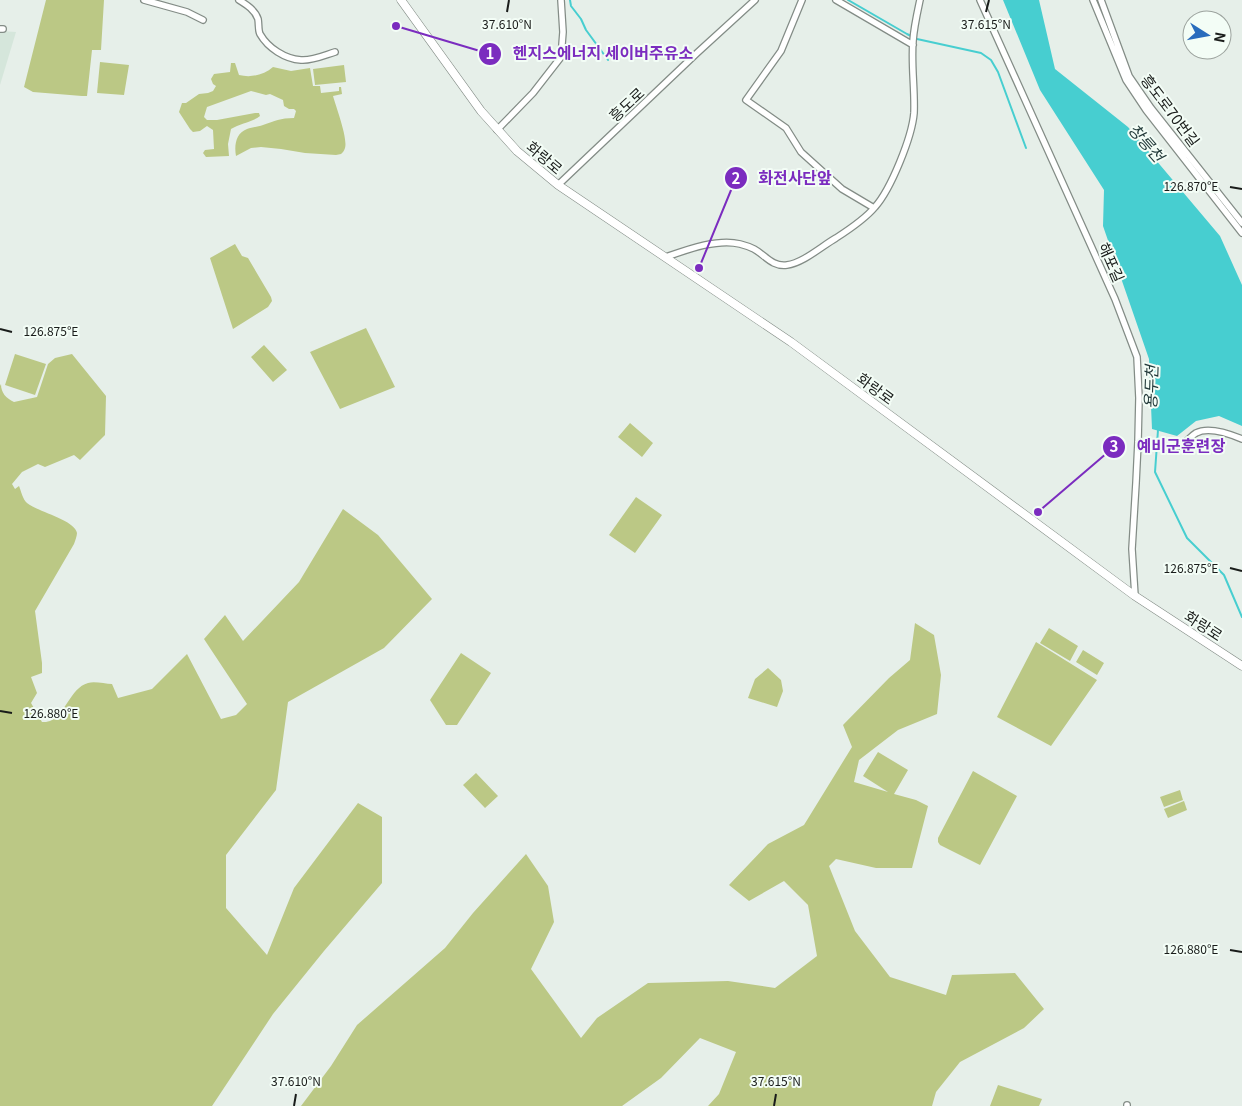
<svg xmlns="http://www.w3.org/2000/svg" width="1242" height="1106" viewBox="0 0 1242 1106" font-family="Georgia,'Noto Sans KR',serif">
<style>
.built{fill:#d5e6db}
.green{fill:#bbc885}
.water{fill:#47ced0}
.lines{fill:none;stroke-linecap:round;stroke-linejoin:round}
.stream{stroke:#47ced0;stroke-width:2}
.minor-casing{stroke:#838c86;stroke-width:8}
.major-casing{stroke:#838c86;stroke-width:9}
.minor{stroke:#fff;stroke-width:5.5}
.major{stroke:#fff;stroke-width:8}
.ticks{fill:none;stroke:#191c1a;stroke-width:2}
.labels{text-anchor:middle;dominant-baseline:central;stroke-width:4;stroke-linejoin:round;paint-order:stroke}
.street-label{font-size:15px;fill:#191c1a;stroke:#f3fdf6}
.water-label{font-size:16px;font-style:italic;fill:#233a3a;stroke:#f3fdf6}
.ticks-label{font-size:12px;text-anchor:middle;fill:#191c1a;stroke:#f3fdf6;stroke-width:4;stroke-linejoin:round;paint-order:stroke}
.leader{fill:none;stroke:#7b2cbf;stroke-width:2}
.callout-dot{fill:#7b2cbf;stroke:#f3fdf6;stroke-width:2}
.mark-label{font-size:15px;text-anchor:middle;font-weight:bold;fill:#fff}
.callout-label{font-size:16px;text-anchor:middle;font-weight:bold;fill:#7b2cbf;stroke:#f3fdf6;stroke-width:4;stroke-linejoin:round;paint-order:stroke}
</style>
<rect width="100%" height="100%" fill="#e6efe9"/>
<path class="built" d="M 0,31 L 16,32 L 0,85 Z"/>
<path class="green" d="M 46,0 L 104,0 L 101,50 L 92,50 L 87,96 L 82,96 L 33,92 L 24,87 Z
M 100,62 L 129,65 L 124,95 L 97,93 Z
M 231,63 L 235,63 L 239,75 C 251,78 264,75 273,67 L 291,71 L 310,68 L 313,86 L 320,86 L 321,93 L 339,91 L 339,87 L 341,87 L 342,94 L 333,96 C 336,107 348,138 345,148 C 344,151 343,152 341,154 L 336,155 L 305,153 L 281,149 L 261,147 L 251,148 L 236,156 C 234,145 236,133 247,129 C 252,127 258,127 263,125 C 275,121 280,118 294,118 L 296,111 L 294,109 L 289,109 L 284,106 L 283,100 L 270,94 L 266,95 L 251,91 L 207,107 L 204,117 L 207,120 L 217,120 L 255,113 L 259,113 L 260,116 C 253,122 240,123 231,129 L 228,144 L 229,156 L 206,157 L 203,153 L 205,150 L 214,149 L 213,130 L 207,126 L 200,131 L 193,132 L 190,129 L 179,112 L 182,103 L 186,103 L 199,94 L 208,93 L 213,91 L 216,86 L 213,84 L 211,79 L 214,74 L 230,72 Z
M 344,65 L 346,82 L 315,85 L 313,69 Z
M 235,244 L 242,256 L 248,258 L 271,297 L 272,301 L 268,307 L 233,329 L 210,258 Z
M 366,328 L 395,387 L 340,409 L 310,352 Z
M 264,345 L 287,370 L 273,382 L 251,357 Z
M 15,354 L 46,364 L 35,395 L 5,385 Z
M 72,354 L 106,396 L 105,435 L 80,460 L 74,455 L 45,467 L 38,464 L 22,472 L 12,484 L 15,489 L 19,486 C 21,491 23,500 27,503 C 38,512 75,520 77,533 C 77,536 75,541 74,544 L 35,611 L 42,663 L 42,673 L 31,677 L 37,693 L 31,703 L 42,722 C 45,722 47,722 50,721 C 65,716 70,688 88,683 C 95,681 105,684 112,684 L 118,698 L 152,689 L 187,654 L 221,719 L 236,715 L 247,704 L 204,639 L 225,615 L 243,641 L 299,582 L 343,509 L 378,535 L 432,599 L 384,648 L 288,702 L 276,790 L 226,855 L 226,908 L 267,955 L 294,888 L 358,803 L 382,817 L 382,883 L 324,951 L 273,1014 L 212,1106 L 0,1106 L 0,386 L 1,384 C 1,393 6,398 14,402 L 37,397 L 48,364 L 55,358 Z
M 630,423 L 653,443 L 642,457 L 618,437 Z
M 636,497 L 662,515 L 635,553 L 609,535 Z
M 915,623 L 934,635 L 941,675 L 937,714 L 898,730 L 859,760 L 854,782 L 888,792 L 863,776 L 878,752 L 908,770 L 894,794 L 916,800 L 928,806 L 912,868 L 876,868 L 836,859 L 829,866 L 855,931 L 890,977 L 946,995 L 952,975 L 1015,973 L 1044,1009 L 1024,1028 L 960,1062 L 936,1092 L 932,1106 L 708,1106 L 719,1094 L 736,1052 L 700,1038 L 661,1078 L 622,1106 L 301,1106 L 331,1066 L 357,1025 L 445,948 L 473,913 L 526,854 L 548,886 L 554,922 L 531,969 L 581,1038 L 597,1018 L 648,983 L 728,981 L 775,988 L 817,956 L 808,905 L 784,881 L 749,901 L 729,885 L 768,844 L 804,825 L 852,747 L 843,725 L 889,678 L 910,660 Z
M 1049,628 L 1078,646 L 1070,661 L 1040,643 Z
M 1036,642 L 1097,680 L 1051,746 L 997,717 Z
M 1083,650 L 1104,663 L 1097,675 L 1076,662 Z
M 461,653 L 491,673 L 457,725 L 446,725 L 430,700 Z
M 768,668 L 781,680 L 783,691 L 777,707 L 748,698 L 755,679 Z
M 973,771 L 1017,796 L 980,865 L 940,845 L 938,842 L 938,838 Z
M 476,773 L 498,796 L 485,808 L 463,785 Z
M 1180,790 L 1183,800 L 1164,807 L 1160,797 Z
M 1184,801 L 1187,810 L 1168,818 L 1164,809 Z
M 998,1085 L 1042,1099 L 1039,1106 L 990,1106 Z"/>
<path class="water" d="M 1003,0 L 1039,0 L 1055,69 L 1128,127 L 1220,236 L 1242,285 L 1242,426 L 1219,416 L 1196,421 L 1177,436 L 1152,429 L 1149,359 L 1103,226 L 1104,190 L 1040,90 Z"/>
<g class="lines">
<path class="stream" d="M 570,0 L 571,6 L 581,19 L 586,30 L 608,60
M 848,0 L 907,34 L 917,39 L 981,53 L 991,60 L 998,72 L 1026,148
M 1158,430 L 1155,472 L 1187,538 L 1224,575 L 1242,617"/>
<defs>
<path id="minor" d="M 144,0 L 187,12 L 203,20
M 239,0 C 247,5 255,10 258,19 C 259,24 258,30 260,34 C 268,48 285,59 301,60 C 312,61 325,55 335,52
M 802,0 L 781,51 L 746,100 L 786,128 L 801,152 L 842,189 L 874,208
M 836,0 L 913,45
M 980,0 L 1115,299 L 1137,357 L 1139,398 L 1138,442 L 1136,483 L 1132,549 L 1135,596
M 1093,0 L 1126,80 L 1146,110 L 1242,233
M 1101,0 L 1129,76 L 1151,108 L 1242,223
M 0,29 L 3,29
M 497,130 L 533,93 L 561,57 L 563,32 L 561,0
M 558,185 L 697,53 L 755,0
M 666,257 C 686,250 718,238 740,244 C 744,245 750,247 754,249 C 765,255 772,267 787,265 C 803,263 822,246 836,238 C 850,229 865,219 875,207 C 891,189 912,137 914,113 C 915,89 911,65 913,41 C 914,27 917,14 920,0
M 1138,442 C 1148,444 1163,448 1173,447 C 1184,447 1188,438 1196,433 C 1209,426 1230,434 1242,439
M 1127,1105 L 1127,1106"/>
<path id="major" d="M 401,0 L 481,111 L 517,151 L 558,185 L 791,342 L 1135,596 L 1242,666"/>
</defs>
<use href="#minor" class="minor-casing"/>
<use href="#major" class="major-casing"/>
<use href="#minor" class="minor"/>
<use href="#major" class="major"/>
</g>
<path class="ticks" d="M 507,12 L 509,0M 986,12 L 989,0M 1230,187 L 1242,189M 0,329 L 12,332M 1230,568 L 1242,571M 0,711 L 12,713M 1230,950 L 1242,952M 294,1106 L 296,1094M 774,1106 L 776,1094"/>
<g class="labels">
<g class="street-label">
<text transform="translate(626 104) rotate(-43)">흥도로</text>
<text transform="translate(1171 110) rotate(53)">흥도로70번길</text>
<text transform="translate(545 157) rotate(40)">화랑로</text>
<text transform="translate(1112 262) rotate(66)">해포길</text>
<text transform="translate(876 388) rotate(36)">화랑로</text>
<text transform="translate(1204 625) rotate(33)">화랑로</text>
</g>
<g class="water-label">
<text transform="translate(1147 142) rotate(49)">창릉천</text>
<text transform="translate(1150 387) rotate(-88)">용두천</text>
</g>
</g>
<g class="ticks-label">
<text x="507" y="29">37.610°N</text>
<text x="986" y="29">37.615°N</text>
<text x="1191" y="191">126.870°E</text>
<text x="51" y="336">126.875°E</text>
<text x="1191" y="573">126.875°E</text>
<text x="51" y="718">126.880°E</text>
<text x="1191" y="954">126.880°E</text>
<text x="296" y="1086">37.610°N</text>
<text x="776" y="1086">37.615°N</text>
</g>
<path class="leader" d="M396 26L490 54M699 268L736 178M1038 512L1114 447"/>
<g class="callout-dot">
<circle cx="396" cy="26" r="5"/>
<circle cx="699" cy="268" r="5"/>
<circle cx="1038" cy="512" r="5"/>
<circle cx="490" cy="54" r="12"/>
<circle cx="736" cy="178" r="12"/>
<circle cx="1114" cy="447" r="12"/>
</g>
<g class="mark-label">
<text x="490" y="59">1</text>
<text x="736" y="184">2</text>
<text x="1114" y="452">3</text>
</g>
<g class="callout-label">
<text x="603" y="59">헨지스에너지 세이버주유소</text>
<text x="795" y="184">화전사단앞</text>
<text x="1181" y="452">예비군훈련장</text>
</g>
<g transform="translate(1207 35) rotate(101)"><circle r="24" fill="#f3fdf6" stroke="#9ca39e"/>
<path d="M0-4L9 19L0 12L-9 19Z" fill="#296cbd"/>
<text y="-8" font-size="14" font-weight="bold" text-anchor="middle" fill="#191c1a">N</text>
</g>
</svg>
